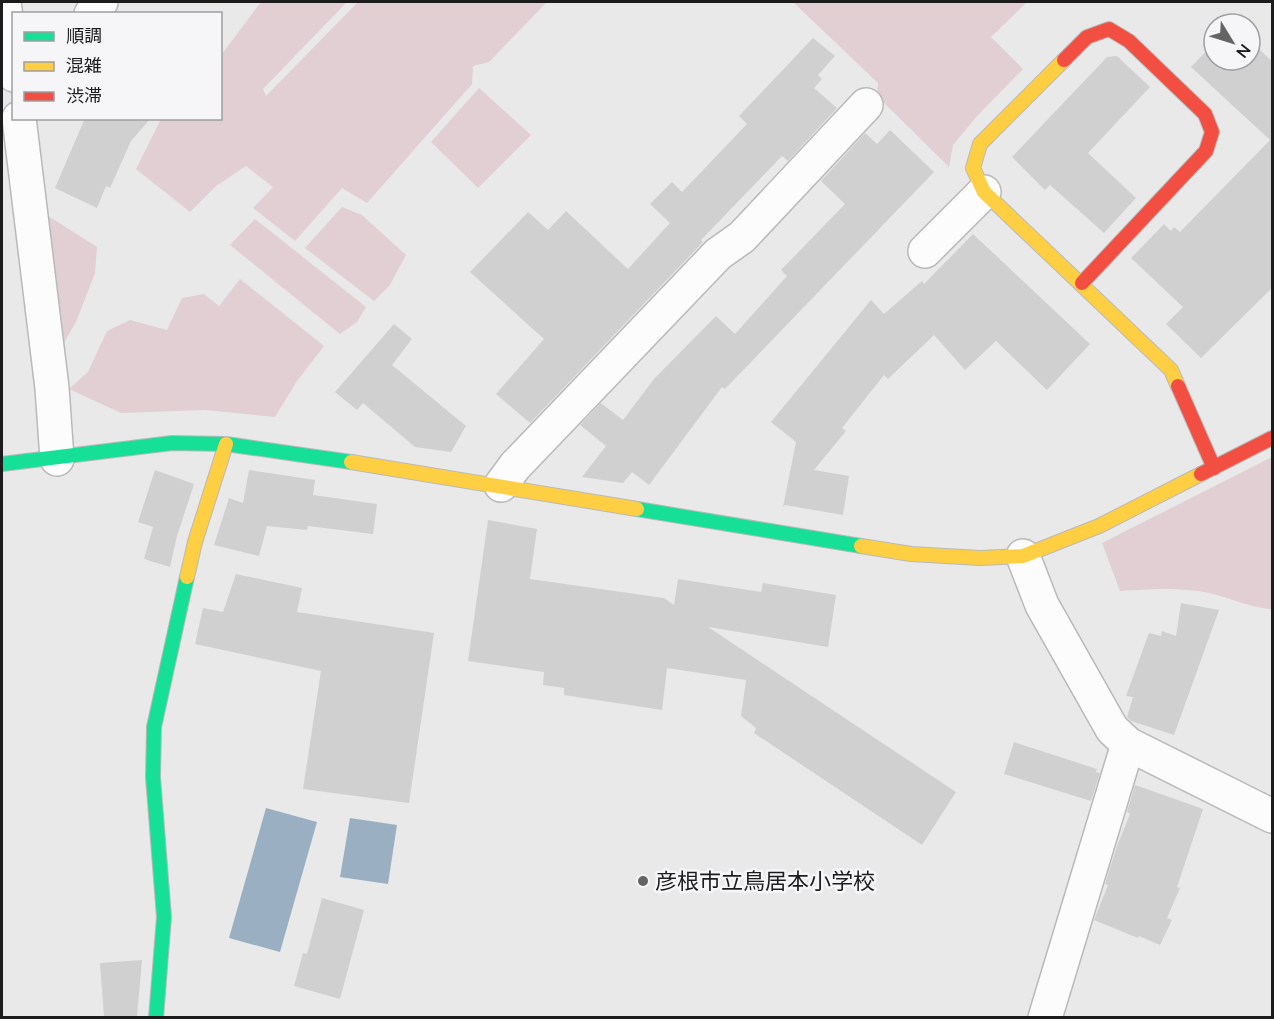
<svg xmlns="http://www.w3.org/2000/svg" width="1274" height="1019" viewBox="0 0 1274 1019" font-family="Mulish,'Noto Sans JP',sans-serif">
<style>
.green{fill:#e1cfd3}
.water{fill:#9aafc2}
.building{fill:#d0d0d1}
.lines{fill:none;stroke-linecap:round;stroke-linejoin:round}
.street-casing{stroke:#bab9ba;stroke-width:36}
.fast-casing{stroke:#bab9ba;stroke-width:16}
.slow-casing{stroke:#bab9ba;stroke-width:16}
.jam-casing{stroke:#bab9ba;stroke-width:16}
.street{stroke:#fcfcfc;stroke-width:33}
.fast{stroke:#16e098;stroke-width:14}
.slow{stroke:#ffcf43;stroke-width:14}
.jam{stroke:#f24e42;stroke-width:14}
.poi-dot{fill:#646465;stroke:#f6f5f8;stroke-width:2}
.labels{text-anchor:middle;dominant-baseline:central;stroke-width:5;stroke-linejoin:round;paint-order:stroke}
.poi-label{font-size:22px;fill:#1c1c1d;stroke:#f6f5f8;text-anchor:start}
</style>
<rect width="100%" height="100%" fill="#e9e9ea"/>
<path class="green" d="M 261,2 L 347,2 L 263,89 L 266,96 L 358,2 L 547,2 L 489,62 L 473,66 L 472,84 L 367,203 L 342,188 L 295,241 L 253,208 L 273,187 L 246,166 L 216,186 L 190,212 L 136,169 L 161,119 L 220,118 L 221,55 Z
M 793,2 L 1027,2 L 991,37 L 1023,69 L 977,116 L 953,145 L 949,167 L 877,96 L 878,83 Z
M 479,88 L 531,135 L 478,188 L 431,142 Z
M 342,207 L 362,215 L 406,255 L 390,285 L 374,301 L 305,248 Z
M 42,212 L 97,247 L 95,273 L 76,322 L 62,346 Z
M 255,219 L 366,307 L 357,322 L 340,334 L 230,245 Z
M 240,279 L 324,346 L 297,381 L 275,417 L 205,410 L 121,413 L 69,389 L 88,372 L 107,331 L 130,320 L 167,330 L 182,298 L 204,294 L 219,306 Z
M 1272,457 L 1272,609 C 1250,608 1231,598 1209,593 C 1180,587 1149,589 1120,591 L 1102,543 Z"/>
<path class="water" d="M 266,808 L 317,822 L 280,952 L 229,938 Z
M 350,818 L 397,825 L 388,884 L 340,877 Z"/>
<path class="building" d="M 813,38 L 835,56 L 818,75 L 822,79 L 814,88 L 837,108 L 788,161 L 782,156 L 701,240 L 703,242 L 530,423 L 496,394 L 544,339 L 470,272 L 528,212 L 548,230 L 566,211 L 628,269 L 670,223 L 650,204 L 672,182 L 682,192 L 747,124 L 739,116 Z
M 1250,41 L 1272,61 L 1272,288 L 1201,358 L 1166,324 L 1183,307 L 1131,258 L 1164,224 L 1171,231 L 1174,227 L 1180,232 L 1270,140 L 1191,67 L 1214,43 L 1214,60 L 1250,60 Z
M 1117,56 L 1150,87 L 1088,153 L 1136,198 L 1104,233 L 1050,185 L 1045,190 L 1012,157 L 1107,57 Z
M 85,118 L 151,118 L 131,141 L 110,188 L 106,186 L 97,208 L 55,188 Z
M 890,130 L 934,172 L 725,389 L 722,387 L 649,485 L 632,472 L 623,483 L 582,477 L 606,446 L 580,425 L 601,403 L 623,420 L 654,379 L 716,316 L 735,334 L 787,276 L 781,270 L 845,204 L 821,181 L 865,133 L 877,144 Z
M 973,234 L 1090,344 L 1047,390 L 996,341 L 965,370 L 934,335 L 888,379 L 884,375 L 842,428 L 846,431 L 814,470 L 849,476 L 843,515 L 785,505 L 783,507 L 796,442 L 771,422 L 871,300 L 884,314 L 922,281 L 924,284 Z
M 394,324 L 412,339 L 392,365 L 466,426 L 451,452 L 415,447 L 363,403 L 357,410 L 335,392 Z
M 155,470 L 194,484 L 177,536 L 170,567 L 144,559 L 153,527 L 138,522 Z
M 249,470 L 315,480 L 313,495 L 377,504 L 373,534 L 308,526 L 307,530 L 267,526 L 259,556 L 214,545 L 229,498 L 243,503 Z
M 488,520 L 537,529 L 530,579 L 664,598 L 674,605 L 678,579 L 761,592 L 763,583 L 836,595 L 828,647 L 708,627 L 956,792 L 922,845 L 754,733 L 756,728 L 741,716 L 746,680 L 667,668 L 662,710 L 564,695 L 564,688 L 543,685 L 544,672 L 468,661 Z
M 236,574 L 302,588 L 297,612 L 434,633 L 409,803 L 303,789 L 321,671 L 195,644 L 203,608 L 223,612 Z
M 1181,603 L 1219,610 L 1174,735 L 1131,721 L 1127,717 L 1133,697 L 1126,696 L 1149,633 L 1161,636 L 1162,631 L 1176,636 Z
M 1014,742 L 1097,769 L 1096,772 L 1100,773 L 1091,801 L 1004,774 Z
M 1135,785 L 1203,809 L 1177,887 L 1180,888 L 1167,918 L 1172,920 L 1160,945 L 1139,936 L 1138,938 L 1094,920 L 1108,885 L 1105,884 L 1117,846 L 1130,814 L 1127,812 Z
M 322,898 L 364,910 L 340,999 L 294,986 L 303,953 L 307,954 Z
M 142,960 L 137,1017 L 104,1017 L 100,963 Z"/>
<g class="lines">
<defs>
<path id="street" d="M 4,2 L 14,75
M 91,14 L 101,2
M 19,118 L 52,388 L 57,459
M 925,251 L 984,192
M 501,485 L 515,466 L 718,254 L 742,237 L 866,105
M 1023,556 L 1042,605 L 1112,729 L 1128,744 L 1272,816
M 1045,1018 L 1128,744"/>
<path id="fast" d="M 2,464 L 172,443 L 226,444 L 351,462
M 637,509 L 861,546
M 156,1018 L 164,917 L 153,777 L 154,727 L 187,577"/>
<path id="slow" d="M 1064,60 L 980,144 L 973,168 L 984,192 L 1171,370 L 1178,386
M 351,462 L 637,509
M 861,546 L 911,554 L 980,558 L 1023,556 L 1099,526 L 1201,474
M 187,577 L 195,542 L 226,444"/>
<path id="jam" d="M 1064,60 L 1087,37 L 1109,29 L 1129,41 L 1205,114 L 1212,132 L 1206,151 L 1082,283
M 1178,386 L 1214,468
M 1201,474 L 1272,438"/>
</defs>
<use href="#street" class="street-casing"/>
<use href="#fast" class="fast-casing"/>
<use href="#slow" class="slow-casing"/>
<use href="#jam" class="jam-casing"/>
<use href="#street" class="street"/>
<use href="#fast" class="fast"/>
<use href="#slow" class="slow"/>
<use href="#jam" class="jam"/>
</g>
<circle class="poi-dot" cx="643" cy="881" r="6"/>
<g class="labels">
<g class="poi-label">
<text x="655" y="881">彦根市立鳥居本小学校</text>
</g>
</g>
<rect width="1274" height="1019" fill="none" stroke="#1c1c1d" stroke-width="6"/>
<rect x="12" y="12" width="210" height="108" fill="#f6f5f8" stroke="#9f9ea0" stroke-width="1.5"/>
<rect x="24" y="32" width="30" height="9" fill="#16e098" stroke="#9f9ea0" stroke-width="1.5"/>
<text x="66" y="42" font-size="18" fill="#1c1c1d">順調</text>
<rect x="24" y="62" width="30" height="9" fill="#ffcf43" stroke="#9f9ea0" stroke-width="1.5"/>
<text x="66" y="72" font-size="18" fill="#1c1c1d">混雑</text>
<rect x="24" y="92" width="30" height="9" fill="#f24e42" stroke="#9f9ea0" stroke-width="1.5"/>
<text x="66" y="102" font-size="18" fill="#1c1c1d">渋滞</text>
<g transform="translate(1232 42) rotate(128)"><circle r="28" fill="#f6f5f8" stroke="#9f9ea0" stroke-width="1.5"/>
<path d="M0-4.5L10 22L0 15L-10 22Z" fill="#646465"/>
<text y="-9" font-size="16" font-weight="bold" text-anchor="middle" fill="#1c1c1d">N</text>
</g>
</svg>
